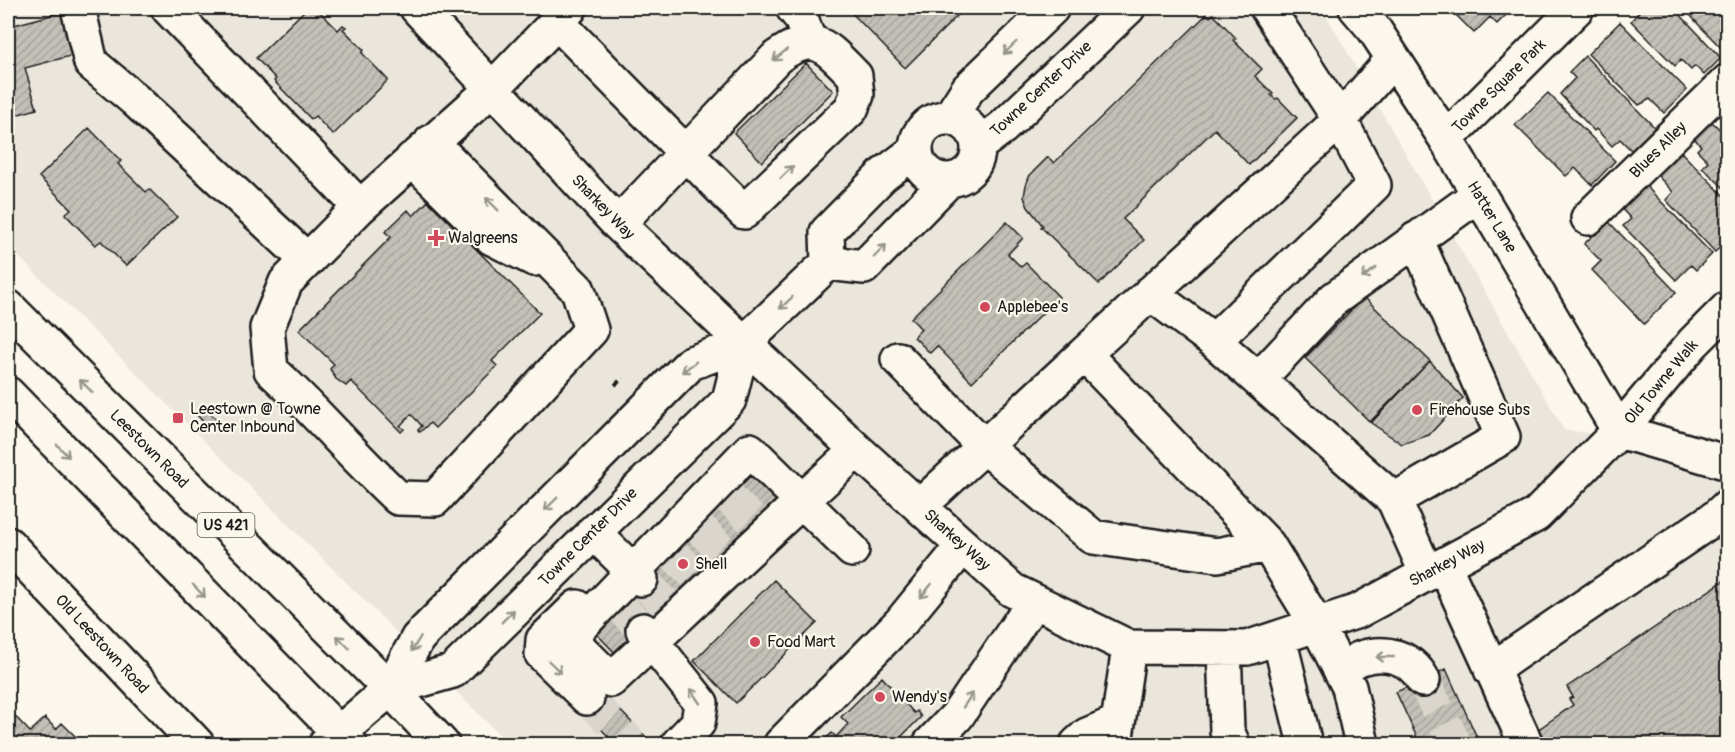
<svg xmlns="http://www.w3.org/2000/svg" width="1735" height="752" viewBox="0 0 1735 752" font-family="Pangolin,sans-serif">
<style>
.built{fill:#eae6dc}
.building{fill:url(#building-hatch);stroke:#1c1c1c;stroke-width:1.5}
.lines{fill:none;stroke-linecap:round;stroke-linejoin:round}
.minor-tunnel{stroke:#dad6cd;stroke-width:33;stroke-dasharray:33 16;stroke-linecap:butt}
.minor-casing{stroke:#1c1c1c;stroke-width:38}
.major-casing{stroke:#1c1c1c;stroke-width:38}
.path{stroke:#1c1c1c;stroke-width:4;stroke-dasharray:6 4.5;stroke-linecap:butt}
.minor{stroke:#fbf7ec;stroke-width:33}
.major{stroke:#fbf7ec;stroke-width:33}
.oneway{stroke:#97948e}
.poi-dot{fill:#d1495b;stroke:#fbf7ec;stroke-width:2}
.labels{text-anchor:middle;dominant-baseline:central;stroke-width:4.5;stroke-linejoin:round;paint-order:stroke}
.shield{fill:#fbf7ec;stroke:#5f5e5a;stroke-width:1.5}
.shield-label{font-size:15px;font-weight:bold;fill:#1c1c1c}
.street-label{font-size:16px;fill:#1c1c1c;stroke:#fbf7ec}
.poi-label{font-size:16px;fill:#1c1c1c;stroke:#fbf7ec;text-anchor:start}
</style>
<defs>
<pattern id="building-hatch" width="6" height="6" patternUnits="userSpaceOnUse" patternTransform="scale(1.5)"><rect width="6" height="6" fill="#c3c0b8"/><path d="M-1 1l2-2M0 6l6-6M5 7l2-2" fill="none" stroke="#a7a49e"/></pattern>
</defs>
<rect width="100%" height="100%" fill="#fbf7ec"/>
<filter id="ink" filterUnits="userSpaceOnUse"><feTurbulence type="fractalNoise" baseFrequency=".0167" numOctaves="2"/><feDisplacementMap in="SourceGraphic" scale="12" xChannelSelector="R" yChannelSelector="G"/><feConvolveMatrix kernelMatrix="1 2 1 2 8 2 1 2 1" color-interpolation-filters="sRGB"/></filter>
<g filter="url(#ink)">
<path class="built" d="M 8,8 L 1322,8 L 1564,430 L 1727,451 L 1727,744 L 509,744 L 8,246 Z"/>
<path class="building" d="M 78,8 L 89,51 L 25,68 L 37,109 L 8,117 L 8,11 L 10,10 L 14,25 Z
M 307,8 L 316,8 L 338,30 L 343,25 L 346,27 L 343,29 L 364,50 L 362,53 L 388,80 L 333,135 L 315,116 L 311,119 L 274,81 L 276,79 L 256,58 Z
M 847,8 L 965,8 L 905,68 Z
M 1449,8 L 1513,8 L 1497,24 L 1490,17 L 1474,33 Z
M 1635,8 L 1674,8 L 1721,58 L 1704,75 L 1695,66 L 1691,70 L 1681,60 L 1675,66 L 1631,21 L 1639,12 Z
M 1684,8 L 1728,8 L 1726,53 L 1699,25 Z
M 1207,14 L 1210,17 L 1213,14 L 1236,38 L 1233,40 L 1262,69 L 1255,76 L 1273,94 L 1271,95 L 1275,99 L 1278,98 L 1297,118 L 1249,165 L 1215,129 L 1123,219 L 1144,240 L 1099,284 L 1041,227 L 1043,226 L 1028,207 L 1024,197 L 1026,185 L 1030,175 L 1048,157 L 1054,163 Z
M 1620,22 L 1687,90 L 1664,113 L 1650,99 L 1639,105 L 1588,54 Z
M 1585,56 L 1655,128 L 1632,151 L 1620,139 L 1612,146 L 1596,129 L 1594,131 L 1560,94 L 1575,78 L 1569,72 Z
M 806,63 L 833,91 L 762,162 L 734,133 Z
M 1548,93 L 1615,161 L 1592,185 L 1575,168 L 1566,176 L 1515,125 Z
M 1728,100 L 1728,125 L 1715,113 Z
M 1711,121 L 1728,137 L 1728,192 L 1702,167 L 1708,161 L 1697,150 L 1701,146 L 1694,138 Z
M 89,128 L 121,161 L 118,164 L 146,192 L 149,189 L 177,217 L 126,266 L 101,241 L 95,245 L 65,214 L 71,209 L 39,177 Z
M 1681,152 L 1728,200 L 1728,240 L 1715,252 L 1666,200 L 1673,192 L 1657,175 Z
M 1644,184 L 1712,254 L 1696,270 L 1691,265 L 1676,280 L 1623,226 L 1631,219 L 1620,207 Z
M 428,201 L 540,313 L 492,361 L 497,366 L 435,428 L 430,423 L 420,432 L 418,430 L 422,426 L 411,414 L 400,426 L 404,429 L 401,432 L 351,381 L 346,386 L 336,379 L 330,369 L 334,364 L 299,330 L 391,237 L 385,232 L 408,210 L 413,216 Z
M 1608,221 L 1676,292 L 1644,324 L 1592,270 L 1601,261 L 1584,244 Z
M 1007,222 L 1023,238 L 1008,254 L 1021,267 L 1026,263 L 1059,297 L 972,382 L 937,346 L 930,353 L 914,337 L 921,329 L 911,318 Z
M 1364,297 L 1430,361 L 1370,422 L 1305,358 Z
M 1430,361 L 1463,398 L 1429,435 L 1402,444 L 1371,423 Z
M 203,405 L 217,420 L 209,428 L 195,413 Z
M 752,472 L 778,498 L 617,655 L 591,628 Z
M 1728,578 L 1728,744 L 1545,744 L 1536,731 L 1573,705 L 1569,699 L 1573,697 L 1567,687 Z
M 774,580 L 817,623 L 736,703 L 694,661 Z
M 1446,669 L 1480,744 L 1420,744 L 1396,692 Z
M 882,677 L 914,713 L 917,711 L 921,717 L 900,738 L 903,741 L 899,744 L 820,744 L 832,733 L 836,737 L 848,724 L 841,717 Z
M 597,687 L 648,739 L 642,744 L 616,744 L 578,706 Z
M 11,712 L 30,732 L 45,718 L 56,729 L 62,723 L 78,739 L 72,744 L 8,744 L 8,716 Z"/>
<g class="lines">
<path class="minor-tunnel" d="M 727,496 L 754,522
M 697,525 L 723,552
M 670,551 L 697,577
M 641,579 L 667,606
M 617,603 L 643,630
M 1423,680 L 1455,744
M 587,698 L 632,744"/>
<defs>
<path id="minor" d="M 78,8 L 91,63 L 135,100 L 307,260
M 168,8 L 360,207
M 417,8 L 618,224 L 857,450 L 1012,590 L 1129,647 L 1247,648 L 1358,611 L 1536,515 L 1619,431 L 1693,343 L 1728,308
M 793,8 L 801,18 L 809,41
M 1267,8 L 1340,120 L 1393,59
M 1356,8 L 1374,29 L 1446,139 L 1619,431
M 557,22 L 744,212 L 851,109 L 857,95 L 855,76 C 826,47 816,29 777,57 L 618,224
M 950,117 L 968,89 L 1052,8
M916 149a31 31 0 1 1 62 0a31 31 0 1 1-62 0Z
M 1446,139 L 1577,8
M 431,142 L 578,290 L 591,330 L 435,499 L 398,498 C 354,457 316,411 271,370 L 267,328 L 286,282 L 360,207 L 492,89 L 570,8
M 979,145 L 1003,127 L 1128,8
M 412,159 L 492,238 L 534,259
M 1588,218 L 1728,81
M 828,263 L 864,267 L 949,180
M 1214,341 L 1394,500 L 1427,574
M 743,344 L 729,400 L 453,671 L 390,689 L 418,638 L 691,363 L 743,344 L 828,263 L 827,232 L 883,175 L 916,150
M 1084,354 L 1340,120 L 1374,185 L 1214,341 L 1150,293
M 898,359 L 984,446 L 1093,537 L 1217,555 L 1268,545
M 1258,380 L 1334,299 L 1478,195
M 1619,431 L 1728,463
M 1394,500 L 1503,437 L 1416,239
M 920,506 L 1084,354 L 1268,545 L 1317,625 L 1349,687 L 1362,744
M 593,532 L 641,579
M 8,544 L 197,744
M 852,550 L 750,450 L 569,638 L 611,680 C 693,603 774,526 857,450
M 1444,565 L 1526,744
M 577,607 L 543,640 L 542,654 L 587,698
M 643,630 L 701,703 L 698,723 L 678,744
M 1279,638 L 1305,744
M 1224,648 L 1227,731 L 1233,744
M 1491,670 L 1716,517 L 1728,506
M 1341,672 C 1347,668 1354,660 1361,658 C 1386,650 1411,657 1423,680
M 326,744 L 390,689
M 781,744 L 901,622 L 963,546
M 930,744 L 957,716 L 1034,601
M 1077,744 L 1087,735 L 1118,722
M 1115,744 L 1129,647"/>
<path id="major" d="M 8,307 L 390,689 L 442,744
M 8,394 L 350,744"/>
</defs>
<use href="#minor" class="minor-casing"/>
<use href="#major" class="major-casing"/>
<path class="path" d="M 615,385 L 623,378"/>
<use href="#minor" class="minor"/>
<use href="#major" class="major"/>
</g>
<defs><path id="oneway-shaft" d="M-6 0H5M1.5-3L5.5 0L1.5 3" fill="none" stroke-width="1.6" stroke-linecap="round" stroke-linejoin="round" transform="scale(1.5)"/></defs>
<g class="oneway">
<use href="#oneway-shaft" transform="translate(1010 48) rotate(136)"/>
<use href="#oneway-shaft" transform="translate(780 55) rotate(141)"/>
<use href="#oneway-shaft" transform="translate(787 172) rotate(-44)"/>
<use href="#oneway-shaft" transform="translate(492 204) rotate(-135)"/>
<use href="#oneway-shaft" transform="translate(880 251) rotate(-46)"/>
<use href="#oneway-shaft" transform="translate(1369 273) rotate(144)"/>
<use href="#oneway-shaft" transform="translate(786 303) rotate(137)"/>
<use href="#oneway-shaft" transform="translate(689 367) rotate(143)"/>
<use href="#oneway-shaft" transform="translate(86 386) rotate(-135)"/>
<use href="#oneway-shaft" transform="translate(63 451) rotate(46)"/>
<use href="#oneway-shaft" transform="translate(551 504) rotate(135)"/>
<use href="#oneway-shaft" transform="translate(199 591) rotate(46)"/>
<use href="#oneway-shaft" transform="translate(926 591) rotate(129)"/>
<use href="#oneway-shaft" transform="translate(508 616) rotate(-45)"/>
<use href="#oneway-shaft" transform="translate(343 642) rotate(-135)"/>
<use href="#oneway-shaft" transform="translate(416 644) rotate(121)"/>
<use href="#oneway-shaft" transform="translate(1385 657) rotate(-180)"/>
<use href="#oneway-shaft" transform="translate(555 667) rotate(44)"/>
<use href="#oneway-shaft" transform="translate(695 696) rotate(-124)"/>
<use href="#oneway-shaft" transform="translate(968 700) rotate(-56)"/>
</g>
</g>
<g class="poi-dot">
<path d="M433 229h6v6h6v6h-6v6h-6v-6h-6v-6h6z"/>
<circle cx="985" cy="307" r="6"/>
<circle cx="1417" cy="410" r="6"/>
<rect x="172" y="412" width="12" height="12" rx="3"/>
<circle cx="683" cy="564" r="6"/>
<circle cx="755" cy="642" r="6"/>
<circle cx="880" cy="697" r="6"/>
</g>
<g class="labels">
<rect class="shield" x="197.5" y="513" width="57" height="24" rx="4.5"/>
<g class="shield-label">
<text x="226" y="525">US 421</text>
</g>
<g class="street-label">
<text transform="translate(1499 86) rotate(-45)">Towne Square Park</text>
<text transform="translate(1041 89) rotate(-43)">Towne Center Drive</text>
<text transform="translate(1658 150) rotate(-45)">Blues Alley</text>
<text transform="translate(603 207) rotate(46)">Sharkey Way</text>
<text transform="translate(1492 217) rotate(59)">Hatter Lane</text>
<text transform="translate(1661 382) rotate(-50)">Old Towne Walk</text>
<text transform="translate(149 449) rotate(45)">Leestown Road</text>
<text transform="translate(588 537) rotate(-45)">Towne Center Drive</text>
<text transform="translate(957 540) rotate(42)">Sharkey Way</text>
<text transform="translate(1447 563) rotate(-28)">Sharkey Way</text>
<text transform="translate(102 644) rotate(47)">Old Leestown Road</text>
</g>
<g class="poi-label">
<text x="448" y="238">Walgreens</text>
<text x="997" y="307">Applebee's</text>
<text x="190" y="409">Leestown @ Towne<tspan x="190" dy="18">Center Inbound</tspan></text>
<text x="1429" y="410">Firehouse Subs</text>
<text x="695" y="564">Shell</text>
<text x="767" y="642">Food Mart</text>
<text x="892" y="697">Wendy's</text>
</g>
</g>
<rect width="1735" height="752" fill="none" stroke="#fbf7ec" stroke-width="30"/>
<rect x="15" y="15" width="1705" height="722" fill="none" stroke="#1c1c1c" stroke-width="2" filter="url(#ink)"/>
</svg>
